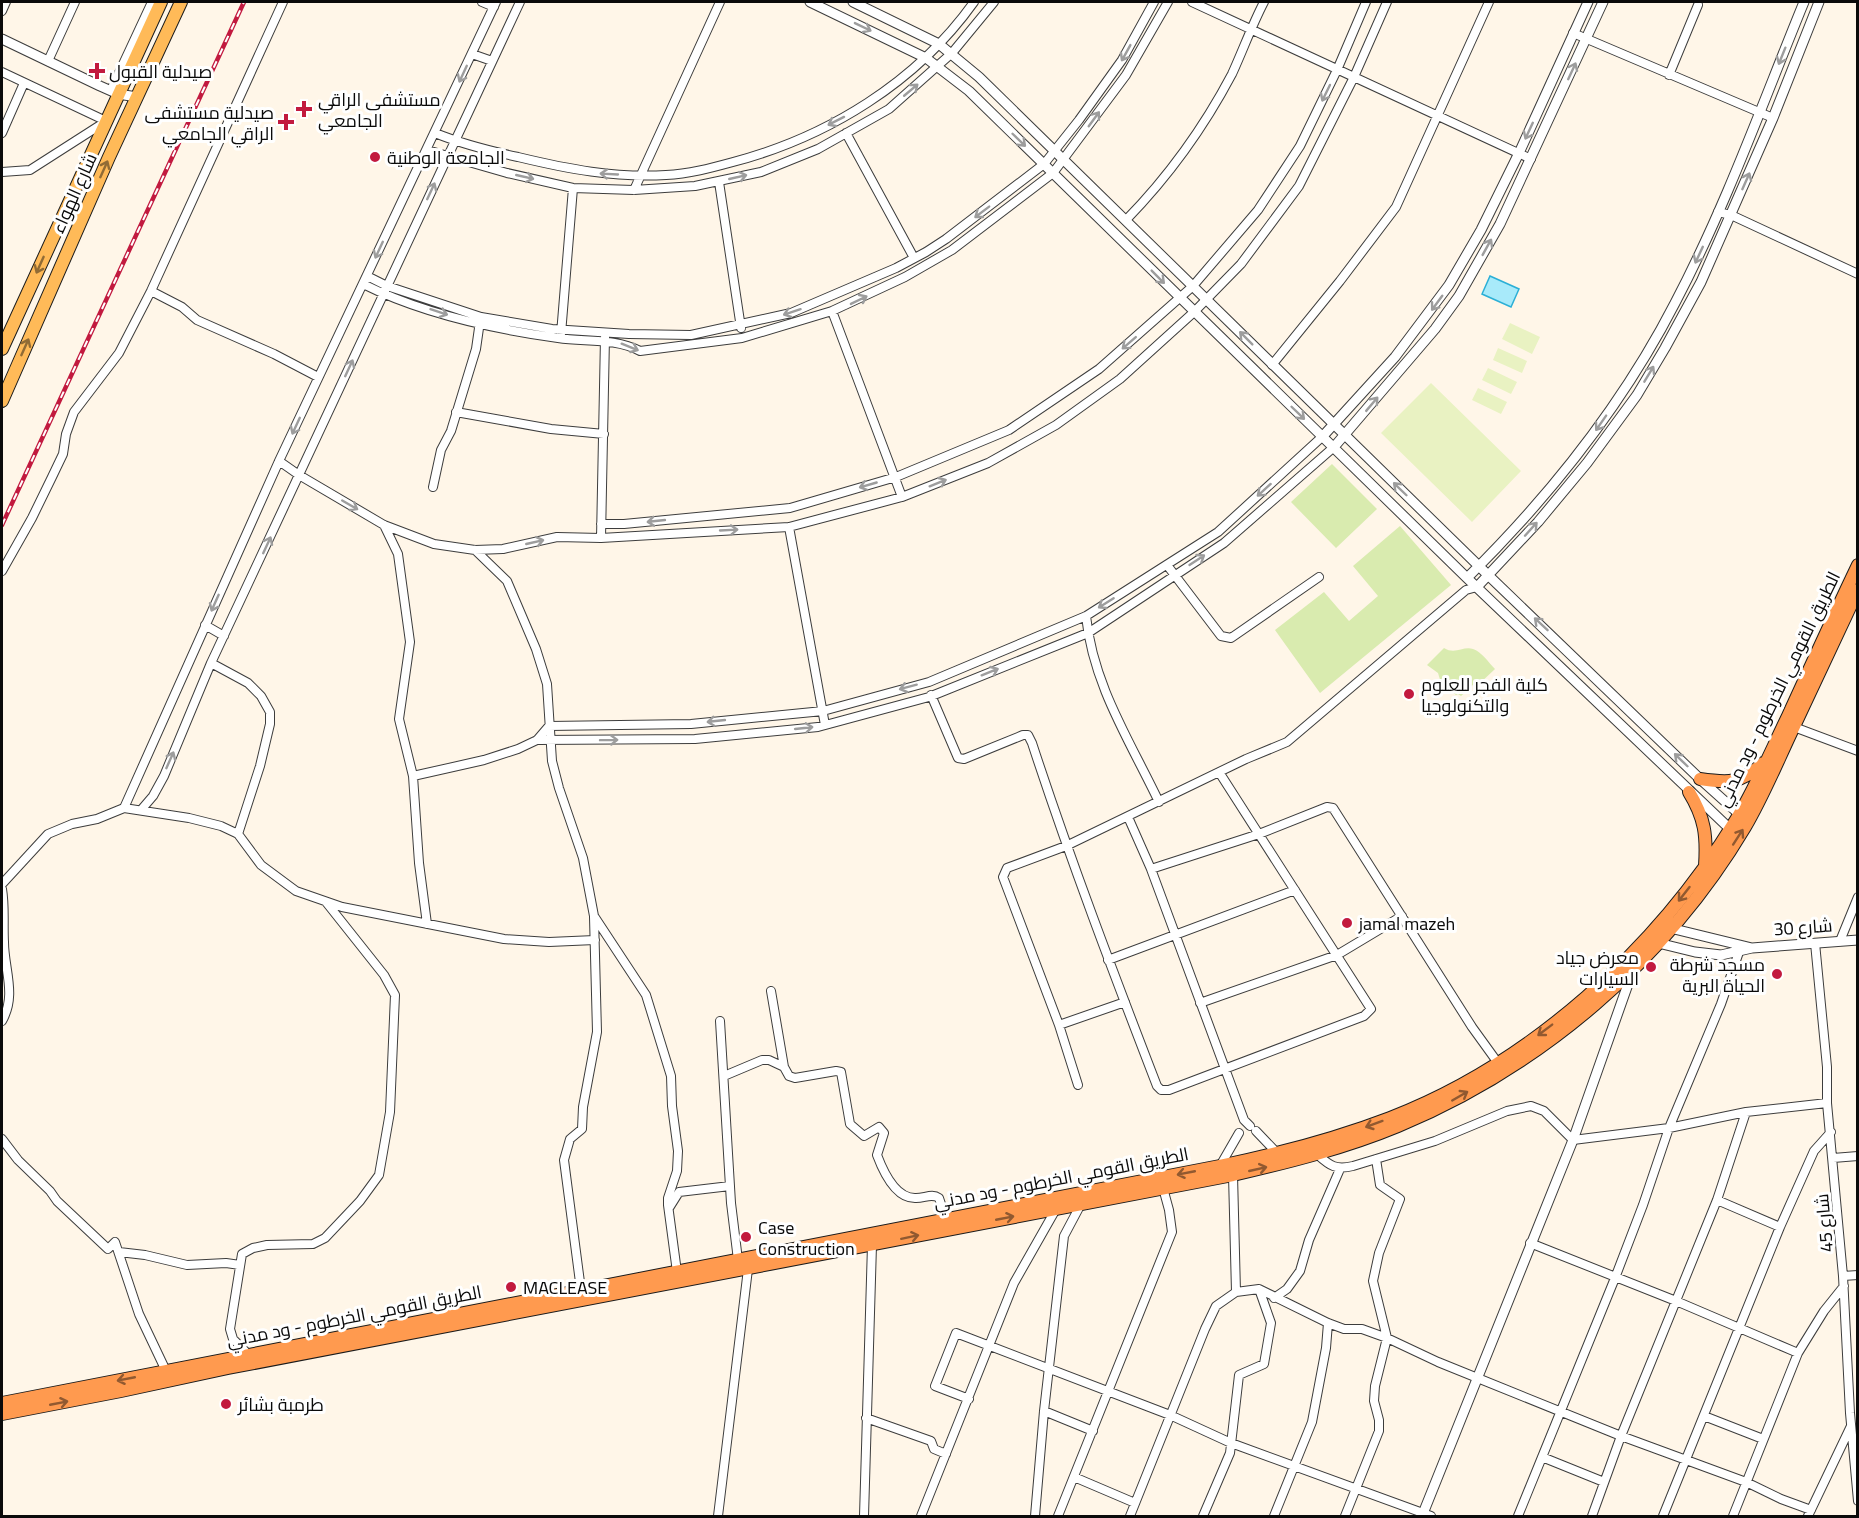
<svg xmlns="http://www.w3.org/2000/svg" width="1859" height="1518" viewBox="0 0 1859 1518" font-family="Georgia,Cairo,serif">
<style>
.green{fill:#d9ebaf}
.pitch{fill:#e9f2c2}
.water{fill:#a8eafa;stroke:#2bafd6;stroke-width:1.5}
.lines{fill:none;stroke-linecap:round;stroke-linejoin:round}
.minor-casing{stroke:#3d3d3d;stroke-width:10}
.tertiary-casing{stroke:#3d3d3d;stroke-width:11}
.primary-casing{stroke:#1b1b1b;stroke-width:14}
.trunk-casing{stroke:#1b1b1b;stroke-width:14}
.minor{stroke:#fff;stroke-width:8}
.tertiary{stroke:#fff;stroke-width:9}
.primary{stroke:#ffba58;stroke-width:12}
.trunk{stroke:#ff9a4f;stroke-width:12}
.rail-casing{stroke:#c21a3f;stroke-width:4.5}
.rail{stroke:#fff;stroke-width:2;stroke-dasharray:7;stroke-linecap:butt}
.oneway{stroke:#9d9d9d}
.oneway2{stroke:#916b35}
.oneway3{stroke:#915930}
.poi-dot{fill:#c21a3f;stroke:#fff;stroke-width:2}
.labels{text-anchor:middle;dominant-baseline:central;stroke-width:6;stroke-linejoin:round;paint-order:stroke}
.poi-label{font-size:18px;fill:#0a0a0a;stroke:#fff;text-anchor:start}
.street-label{font-size:18px;fill:#0a0a0a;stroke:#fff}
</style>
<rect width="100%" height="100%" fill="#fff6e8"/>
<path class="green" d="M 1332,464 L 1377,509 L 1336,548 L 1291,502 Z
M 1400,526 L 1451,585 L 1320,693 L 1275,630 L 1324,592 L 1349,621 L 1378,596 L 1353,566 Z
M 1444,648 C 1455,655 1463,646 1473,649 C 1481,651 1489,663 1495,669 L 1478,685 L 1475,683 L 1461,696 L 1458,694 L 1456,695 L 1441,683 L 1438,673 L 1427,665 Z"/>
<path class="pitch" d="M 1510,323 L 1540,337 L 1532,354 L 1502,339 Z
M 1498,348 L 1527,361 L 1522,373 L 1493,360 Z
M 1488,368 L 1517,382 L 1511,394 L 1482,380 Z
M 1431,383 L 1521,471 L 1472,522 L 1381,433 Z
M 1478,388 L 1507,402 L 1501,414 L 1472,400 Z"/>
<path class="water" d="M 1490,276 L 1519,289 L 1511,307 L 1482,294 Z"/>
<g class="lines">
<defs>
<path id="minor" d="M 482,2 L 494,7
M 1192,2 L 1531,159
M 2,11 L 6,2
M 1573,33 L 1773,118
M 472,54 L 492,61
M 48,61 L 75,2
M 2,72 L 106,121
M 1669,75 L 1698,5
M 111,90 L 152,2
M 2,133 L 24,83
M 435,133 C 462,144 490,151 518,157 C 568,169 614,178 666,175 C 689,174 711,168 733,162 C 828,137 917,82 974,2
M 846,133 L 914,258
M 427,150 L 507,173 L 573,188 L 634,190 L 695,186 L 761,172 L 818,149 L 889,109 L 952,53 L 994,2
M 2,172 L 30,170 L 105,122
M 719,182 L 741,328
M 634,190 L 720,2
M 1718,212 L 1731,215 L 1858,274
M 1126,220 C 1168,177 1204,127 1232,74 C 1243,50 1252,25 1264,2
M 367,276 L 387,286 L 481,317 L 552,329 L 629,334 L 691,335 L 791,313 L 896,268 L 926,252 L 946,239 L 1044,164 L 1079,120 L 1122,60 L 1154,2
M 363,284 C 423,314 493,329 558,338 C 586,342 615,338 640,351 L 742,338 L 832,311 L 905,277 L 952,250 L 1053,173 L 1126,75 L 1168,2
M 151,291 L 182,307 L 197,320 L 274,354 L 318,377
M 832,311 L 902,497
M 561,334 L 573,188
M 1272,365 L 1340,281 L 1396,207 L 1489,2
M 456,412 L 551,429 L 604,434
M 279,461 L 299,475 L 384,525 L 434,544 L 475,550 L 503,549 L 557,537 L 601,538 L 789,527 L 902,497 L 988,463 L 1056,425 L 1120,379 L 1194,312 L 1241,264 L 1299,186 L 1354,77 L 1387,2
M 433,487 L 441,450 L 451,431 L 476,349 L 480,321
M 601,524 L 624,524 L 790,508 L 896,477 L 1009,430 L 1099,369 L 1193,286 L 1258,210 L 1300,146 L 1337,70 L 1366,2
M 384,525 L 398,554 L 410,642 L 399,719 L 413,776 L 419,863 L 427,924
M 789,527 L 825,725
M 601,538 L 605,337
M 475,550 L 507,581 L 536,649 L 547,684 L 552,761 L 559,788 L 583,858 L 594,916 L 646,995 L 671,1076 L 672,1106 L 678,1151 L 677,1171 L 668,1198 L 668,1205 L 677,1272
M 1167,565 L 1221,636 L 1231,638 L 1319,577
M 2,571 L 32,518 L 52,477 L 63,454 L 66,434 L 74,412 L 119,353 L 151,291 L 283,2
M 1086,616 C 1093,685 1130,741 1159,802
M 205,625 L 224,636
M 211,663 L 248,683 L 261,696 L 270,712 L 270,724 L 260,766 L 238,834
M 931,695 L 958,758 L 964,759 L 1023,735 L 1028,735 L 1032,743 C 1070,859 1113,972 1157,1086 L 1161,1090 L 1169,1090 L 1364,1016 L 1371,1009 L 1219,772
M 1794,727 L 1858,751
M 537,740 L 695,739 L 818,727 L 929,697 L 1088,633 L 1224,543 L 1334,447
M 413,776 L 484,760 L 518,749 L 537,740 L 549,726 L 691,724 L 823,711 L 929,682 L 1086,616 L 1218,532 L 1323,436
M 124,808 L 279,461 L 496,2
M 141,810 L 153,796 L 164,776 L 211,663 L 520,2
M 1128,817 L 1151,869 L 1244,1120 L 1250,1126
M 1151,869 L 1259,834 L 1327,807 L 1333,808 L 1472,1027 L 1498,1063
M 2,884 L 48,834 L 72,824 L 97,819 L 124,808 L 189,818 L 221,826 L 238,834 L 261,865 L 296,891 L 342,907 L 504,939 L 549,942 L 595,940
M 2,889 C 5,907 3,923 4,942 C 4,969 17,995 2,1021
M 1840,941 L 1858,897
M 1815,943 L 1827,1067 L 1827,1103 L 1843,1276 L 1850,1413 L 1858,1501
M 1108,960 L 1295,890
M 771,991 L 784,1067 L 789,1076 L 795,1078 L 836,1071 L 841,1072 L 850,1124 L 864,1136 L 879,1127 L 884,1133 L 877,1155 C 883,1171 895,1199 916,1198 C 925,1198 932,1193 939,1198 L 946,1219
M 1200,1003 L 1337,955 L 1402,916
M 720,1021 L 731,1203 L 738,1260
M 1059,1025 L 1125,1002
M 724,1076 L 762,1060 L 769,1060 L 784,1067
M 1078,1085 L 1059,1025 L 1003,877 L 1007,868 L 1066,846 L 1246,759 L 1287,742 L 1466,590 L 1477,587
M 1256,1131 L 1278,1154
M 2,1139 L 18,1160 L 50,1191 L 57,1201 L 108,1249 L 115,1242 L 139,1314 L 167,1373
M 1318,1155 C 1330,1166 1336,1170 1353,1166 L 1435,1141 L 1507,1111 L 1531,1106 L 1544,1111 L 1573,1140 L 1669,1128 L 1746,1112 L 1827,1103
M 1833,1158 L 1858,1156
M 1220,1166 L 1239,1133
M 1717,1200 L 1780,1227
M 669,1208 L 679,1192 L 730,1186
M 1530,1243 L 1676,1301 L 1798,1353
M 119,1252 L 145,1255 L 187,1265 L 226,1263 L 240,1265
M 1843,1276 L 1858,1275
M 581,1290 L 564,1160 L 570,1139 L 582,1129 L 583,1107 L 597,1032 L 594,917
M 1236,1292 L 1259,1289 L 1328,1323 L 1344,1329 L 1362,1329 L 1387,1338 L 1438,1362 L 1621,1436 L 1746,1482 L 1781,1499 L 1811,1510
M 1274,1298 L 1287,1289 L 1300,1271 L 1309,1240 L 1340,1169
M 248,1354 L 233,1339 L 230,1329 L 242,1254 L 253,1248 L 267,1245 L 313,1244 L 325,1238 L 360,1201 L 379,1175 L 390,1112 L 395,995 L 384,975 L 326,902
M 969,1399 L 935,1386 L 956,1333 L 1170,1415 L 1231,1443 L 1431,1516
M 1044,1411 L 1093,1431
M 1704,1416 L 1763,1439
M 866,1418 L 931,1441 L 934,1449 L 946,1454
M 1542,1457 L 1604,1482
M 1074,1477 L 1135,1503
M 718,1516 L 748,1269
M 864,1516 L 872,1245
M 921,1516 L 1014,1283 L 1056,1209
M 1035,1516 L 1044,1411 L 1064,1236 L 1081,1204
M 1058,1516 L 1172,1232 L 1169,1210 L 1163,1188
M 1130,1516 L 1205,1329 L 1216,1306 L 1236,1292 L 1233,1175
M 1203,1516 L 1230,1453 L 1239,1375 L 1264,1364 L 1271,1323 L 1259,1289
M 1274,1516 L 1312,1422 L 1326,1348 L 1328,1323
M 1345,1516 L 1379,1431 L 1379,1420 L 1374,1401 L 1375,1386 L 1387,1338 L 1373,1281 L 1379,1253 L 1400,1199 L 1380,1185 L 1376,1159
M 1518,1516 L 1615,1278 L 1643,1205 L 1669,1128 L 1721,1004 L 1739,952
M 1592,1516 L 1621,1436 L 1717,1200 L 1746,1112
M 1663,1516 L 1780,1227 L 1814,1151 L 1831,1132
M 1733,1516 L 1798,1353 L 1824,1311 L 1844,1286
M 1808,1516 L 1851,1426"/>
<path id="tertiary" d="M 810,2 L 926,58 L 969,91 L 1467,578 L 1730,829
M 853,2 L 939,44 L 979,77 L 1489,576 L 1700,779 L 1739,814
M 2,39 L 100,86 L 118,94 L 137,97
M 1323,436 L 1395,357 L 1449,285 L 1481,230 L 1519,153 L 1588,2
M 1334,447 L 1435,329 L 1459,296 L 1500,224 L 1603,2
M 1467,578 C 1549,497 1622,406 1675,303 C 1726,206 1763,102 1804,2
M 1477,587 L 1538,522 L 1587,463 L 1637,395 L 1665,348 L 1701,282 L 1773,118 L 1819,2
M 1670,928 L 1752,948
M 1658,943 L 1695,952 L 1721,955 L 1752,948 L 1858,940
M 1422,1516 L 1573,1140 L 1633,970"/>
<path id="primary" d="M 2,349 L 161,2
M 2,401 L 109,157 L 181,2"/>
<path id="trunk" d="M 1700,779 C 1728,783 1741,784 1763,763
M 1689,792 C 1705,818 1707,836 1705,866
M 2,1403 L 1220,1166 C 1278,1154 1335,1139 1390,1118 C 1532,1063 1657,949 1736,820 C 1756,787 1771,751 1788,716 C 1811,666 1834,615 1858,565
M 2,1414 L 121,1391 L 228,1368 L 1233,1175 C 1289,1162 1345,1148 1398,1126 C 1540,1067 1666,960 1745,827 C 1762,798 1775,767 1789,737 C 1812,688 1835,639 1858,590"/>
</defs>
<use href="#minor" class="minor-casing"/>
<use href="#tertiary" class="tertiary-casing"/>
<use href="#primary" class="primary-casing"/>
<use href="#trunk" class="trunk-casing"/>
<use href="#minor" class="minor"/>
<use href="#tertiary" class="tertiary"/>
<use href="#primary" class="primary"/>
<use href="#trunk" class="trunk"/>
<defs>
<path id="rail" d="M 2,525 L 244,2"/>
</defs>
<use href="#rail" class="rail-casing"/>
<use href="#rail" class="rail"/>
</g>
<defs><path id="oneway-shaft" d="M-6 0H5M1.5-3L5.5 0L1.5 3" fill="none" stroke-width="1.6" stroke-linecap="round" stroke-linejoin="round" transform="scale(1.5)"/></defs>
<g class="oneway">
<use href="#oneway-shaft" transform="translate(863 27) rotate(26)"/>
<use href="#oneway-shaft" transform="translate(1126 53) rotate(119)"/>
<use href="#oneway-shaft" transform="translate(1782 56) rotate(112)"/>
<use href="#oneway-shaft" transform="translate(1572 71) rotate(-65)"/>
<use href="#oneway-shaft" transform="translate(463 74) rotate(115)"/>
<use href="#oneway-shaft" transform="translate(911 90) rotate(-40)"/>
<use href="#oneway-shaft" transform="translate(1326 93) rotate(116)"/>
<use href="#oneway-shaft" transform="translate(1094 119) rotate(-54)"/>
<use href="#oneway-shaft" transform="translate(836 121) rotate(153)"/>
<use href="#oneway-shaft" transform="translate(1529 131) rotate(115)"/>
<use href="#oneway-shaft" transform="translate(1019 140) rotate(44)"/>
<use href="#oneway-shaft" transform="translate(609 174) rotate(-177)"/>
<use href="#oneway-shaft" transform="translate(525 177) rotate(13)"/>
<use href="#oneway-shaft" transform="translate(738 177) rotate(-13)"/>
<use href="#oneway-shaft" transform="translate(1746 181) rotate(-66)"/>
<use href="#oneway-shaft" transform="translate(431 191) rotate(-65)"/>
<use href="#oneway-shaft" transform="translate(982 212) rotate(143)"/>
<use href="#oneway-shaft" transform="translate(1487 247) rotate(-61)"/>
<use href="#oneway-shaft" transform="translate(379 250) rotate(115)"/>
<use href="#oneway-shaft" transform="translate(1699 255) rotate(115)"/>
<use href="#oneway-shaft" transform="translate(1158 277) rotate(45)"/>
<use href="#oneway-shaft" transform="translate(859 300) rotate(-26)"/>
<use href="#oneway-shaft" transform="translate(1437 303) rotate(126)"/>
<use href="#oneway-shaft" transform="translate(439 312) rotate(18)"/>
<use href="#oneway-shaft" transform="translate(792 312) rotate(162)"/>
<use href="#oneway-shaft" transform="translate(1246 338) rotate(-135)"/>
<use href="#oneway-shaft" transform="translate(1129 343) rotate(139)"/>
<use href="#oneway-shaft" transform="translate(630 347) rotate(22)"/>
<use href="#oneway-shaft" transform="translate(349 368) rotate(-65)"/>
<use href="#oneway-shaft" transform="translate(1649 374) rotate(-59)"/>
<use href="#oneway-shaft" transform="translate(1372 404) rotate(-50)"/>
<use href="#oneway-shaft" transform="translate(1298 413) rotate(44)"/>
<use href="#oneway-shaft" transform="translate(1601 423) rotate(125)"/>
<use href="#oneway-shaft" transform="translate(296 426) rotate(115)"/>
<use href="#oneway-shaft" transform="translate(938 483) rotate(-22)"/>
<use href="#oneway-shaft" transform="translate(868 485) rotate(164)"/>
<use href="#oneway-shaft" transform="translate(1400 489) rotate(-136)"/>
<use href="#oneway-shaft" transform="translate(1264 490) rotate(138)"/>
<use href="#oneway-shaft" transform="translate(350 505) rotate(30)"/>
<use href="#oneway-shaft" transform="translate(656 521) rotate(174)"/>
<use href="#oneway-shaft" transform="translate(1531 529) rotate(-48)"/>
<use href="#oneway-shaft" transform="translate(729 530) rotate(-3)"/>
<use href="#oneway-shaft" transform="translate(535 542) rotate(-13)"/>
<use href="#oneway-shaft" transform="translate(267 545) rotate(-65)"/>
<use href="#oneway-shaft" transform="translate(1197 560) rotate(-33)"/>
<use href="#oneway-shaft" transform="translate(215 603) rotate(114)"/>
<use href="#oneway-shaft" transform="translate(1106 603) rotate(148)"/>
<use href="#oneway-shaft" transform="translate(1541 624) rotate(-137)"/>
<use href="#oneway-shaft" transform="translate(990 672) rotate(-22)"/>
<use href="#oneway-shaft" transform="translate(908 687) rotate(165)"/>
<use href="#oneway-shaft" transform="translate(716 721) rotate(174)"/>
<use href="#oneway-shaft" transform="translate(804 728) rotate(-6)"/>
<use href="#oneway-shaft" transform="translate(609 740) rotate(-1)"/>
<use href="#oneway-shaft" transform="translate(170 760) rotate(-66)"/>
<use href="#oneway-shaft" transform="translate(1681 760) rotate(-136)"/>
</g>
<g class="oneway2">
<use href="#oneway-shaft" transform="translate(104 169) rotate(-66)"/>
<use href="#oneway-shaft" transform="translate(40 265) rotate(114)"/>
<use href="#oneway-shaft" transform="translate(25 347) rotate(-66)"/>
</g>
<g class="oneway3">
<use href="#oneway-shaft" transform="translate(1738 837) rotate(-57)"/>
<use href="#oneway-shaft" transform="translate(1684 894) rotate(128)"/>
<use href="#oneway-shaft" transform="translate(1545 1030) rotate(143)"/>
<use href="#oneway-shaft" transform="translate(1460 1096) rotate(-30)"/>
<use href="#oneway-shaft" transform="translate(1374 1124) rotate(160)"/>
<use href="#oneway-shaft" transform="translate(1258 1169) rotate(-13)"/>
<use href="#oneway-shaft" transform="translate(1186 1173) rotate(169)"/>
<use href="#oneway-shaft" transform="translate(1005 1218) rotate(-11)"/>
<use href="#oneway-shaft" transform="translate(910 1237) rotate(-12)"/>
<use href="#oneway-shaft" transform="translate(126 1379) rotate(169)"/>
<use href="#oneway-shaft" transform="translate(59 1403) rotate(-11)"/>
</g>
<g class="poi-dot">
<path d="M94 62h6v6h6v6h-6v6h-6v-6h-6v-6h6z"/>
<path d="M301 100h6v6h6v6h-6v6h-6v-6h-6v-6h6z"/>
<path d="M283 113h6v6h6v6h-6v6h-6v-6h-6v-6h6z"/>
<circle cx="375" cy="157" r="6"/>
<circle cx="1409" cy="694" r="6"/>
<circle cx="1347" cy="923" r="6"/>
<circle cx="1651" cy="967" r="6"/>
<circle cx="1777" cy="974" r="6"/>
<circle cx="746" cy="1237" r="6"/>
<circle cx="511" cy="1287" r="6"/>
<circle cx="226" cy="1404" r="6"/>
</g>
<g class="labels">
<g class="poi-label">
<text x="109" y="71">صيدلية القبول</text>
<text x="318" y="99">مستشفى الراقي<tspan x="318" dy="21">الجامعي</tspan></text>
<text x="274" y="112" text-anchor="end">صيدلية مستشفى<tspan x="274" dy="21">الراقي الجامعي</tspan></text>
<text x="387" y="157">الجامعة الوطنية</text>
<text x="1421" y="684">كلية الفجر للعلوم<tspan x="1421" dy="21">والتكنولوجيا</tspan></text>
<text x="1359" y="923">jamal mazeh</text>
<text x="1639" y="957" text-anchor="end">معرض جياد<tspan x="1639" dy="21">السيارات</tspan></text>
<text x="1765" y="964" text-anchor="end">مسجد شرطة<tspan x="1765" dy="21">الحياة البرية</tspan></text>
<text x="758" y="1227">Case<tspan x="758" dy="21">Construction</tspan></text>
<text x="523" y="1287">MACLEASE</text>
<text x="238" y="1404">طرمبة بشائر</text>
</g>
<g class="street-label">
<text transform="translate(74 193) rotate(-66)">شارع الهواء</text>
<text transform="translate(1778 689) rotate(-64)">الطريق القومي الخرطوم - ود مدني</text>
<text transform="translate(1803 927) rotate(-4)">شارع 30</text>
<text transform="translate(1061 1178) rotate(-11)">الطريق القومي الخرطوم - ود مدني</text>
<text transform="translate(1824 1223) rotate(-95)">شارع 45</text>
<text transform="translate(354 1316) rotate(-11)">الطريق القومي الخرطوم - ود مدني</text>
</g>
</g>
<rect width="1859" height="1518" fill="none" stroke="#0a0a0a" stroke-width="6"/>
</svg>
